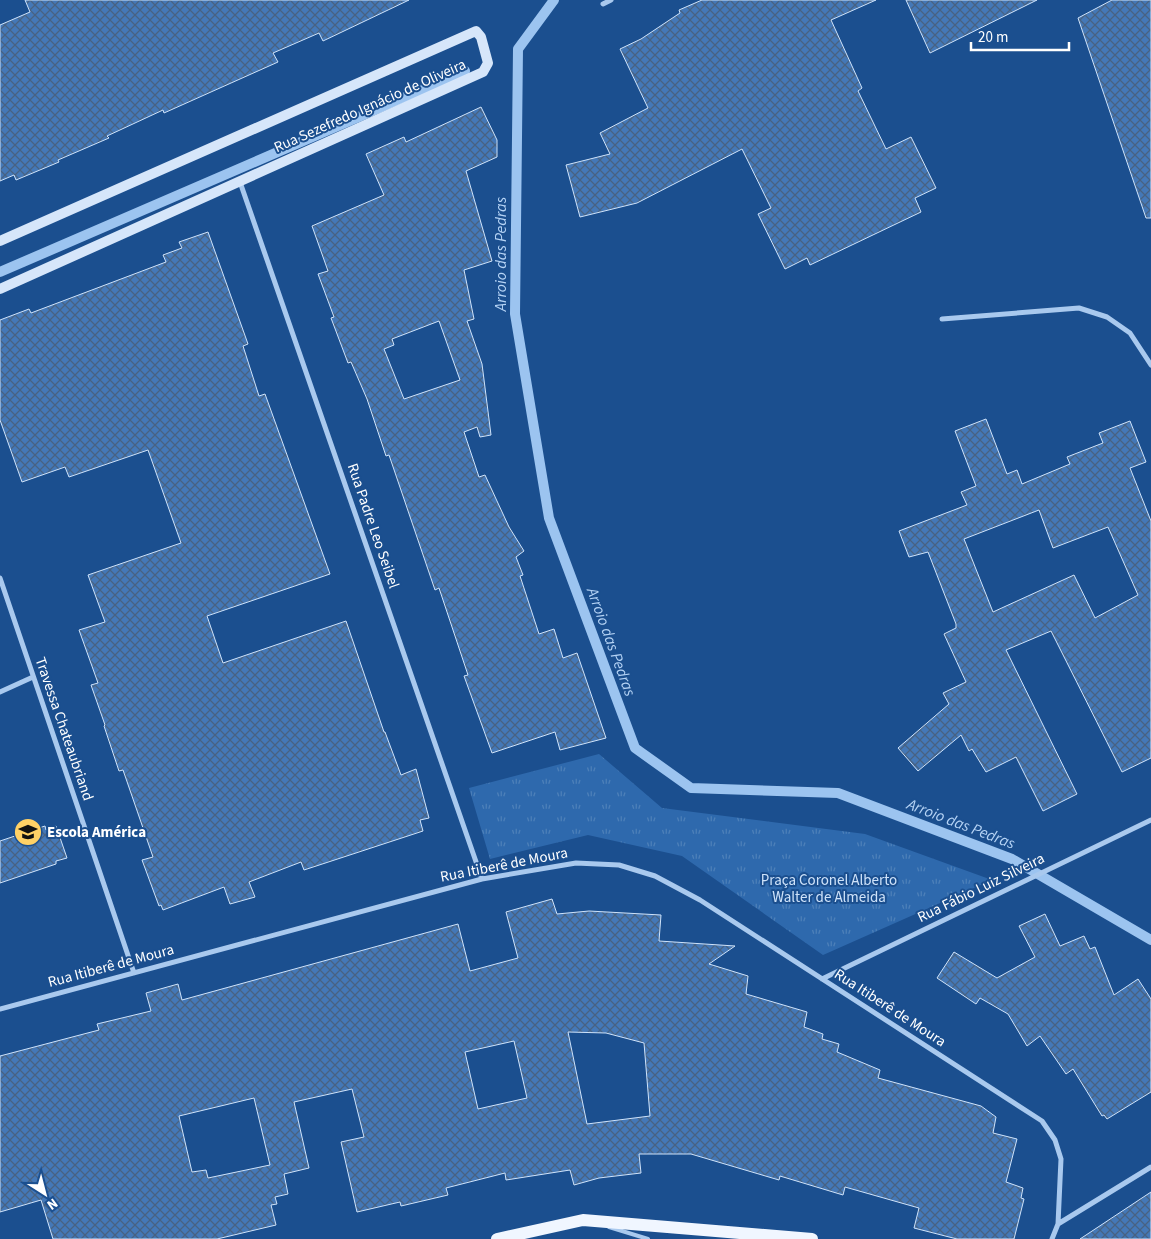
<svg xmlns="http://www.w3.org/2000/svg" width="1151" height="1239" viewBox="0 0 1151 1239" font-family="'Source Sans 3',sans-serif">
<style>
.grass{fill:url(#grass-tufts)}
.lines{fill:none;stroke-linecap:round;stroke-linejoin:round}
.stream{stroke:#9cc4f0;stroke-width:10}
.building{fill:url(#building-cross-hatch);stroke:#cfe3fa;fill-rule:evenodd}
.lane{stroke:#a9c9ee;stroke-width:4}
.street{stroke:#a9c9ee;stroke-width:5}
.secondary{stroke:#d6e6fa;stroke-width:10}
.primary{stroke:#f0f6ff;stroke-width:12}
.labels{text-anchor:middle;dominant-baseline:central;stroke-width:4;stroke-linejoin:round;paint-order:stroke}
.street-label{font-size:15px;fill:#fff;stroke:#1b4f8f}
.poi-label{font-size:15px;font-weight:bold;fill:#fff;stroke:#1b4f8f;text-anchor:start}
.park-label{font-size:15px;fill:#cfe3fa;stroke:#1b4f8f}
.water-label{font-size:16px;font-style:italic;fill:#b5d3f5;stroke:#1b4f8f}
</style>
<defs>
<pattern id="grass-tufts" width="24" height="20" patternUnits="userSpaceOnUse" patternTransform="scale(1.25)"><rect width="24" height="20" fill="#2e69ad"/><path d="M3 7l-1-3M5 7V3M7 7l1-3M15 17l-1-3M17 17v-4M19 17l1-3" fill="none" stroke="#4d80b9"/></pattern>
<pattern id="building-cross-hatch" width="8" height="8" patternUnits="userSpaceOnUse" patternTransform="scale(1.25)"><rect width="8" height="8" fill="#4478b7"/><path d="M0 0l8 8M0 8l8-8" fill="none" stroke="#486282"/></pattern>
</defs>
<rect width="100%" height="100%" fill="#1b4f8f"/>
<path class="grass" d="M 599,754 L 662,808 L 865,834 L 992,880 L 823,955 L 682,856 L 588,835 L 490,859 L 469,788 Z"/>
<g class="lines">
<path class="stream" d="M 554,0 L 518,49 L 515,314 L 549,518 L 635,748 L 691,788 L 838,793 L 1012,859 L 1151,940
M 0,272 L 465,71"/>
</g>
<path class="building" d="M 25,0 L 409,0 L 323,41 L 319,33 L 273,53 L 278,62 L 164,113 L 163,110 L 107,136 L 109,138 L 58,160 L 59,162 L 16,180 L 14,175 L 0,181 L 0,25 L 30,12 Z
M 702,0 L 876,0 L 831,20 L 862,88 L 858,91 L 886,149 L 911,137 L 936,188 L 915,198 L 921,212 L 810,265 L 807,258 L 785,269 L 758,214 L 771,208 L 742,149 L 637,203 L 580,217 L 566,165 L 610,154 L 600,133 L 648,108 L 620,49 L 641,39 L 680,13 L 679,10 Z
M 906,0 L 1037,0 L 930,53 Z
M 1112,0 L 1151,0 L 1151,218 L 1146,218 L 1078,18 Z
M 481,107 L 497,140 L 497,157 L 466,171 L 492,261 L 464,270 L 474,319 L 467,321 L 482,364 L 491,435 L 480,437 L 477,427 L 464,432 L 479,477 L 485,475 L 509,527 L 524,551 L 516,557 L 523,575 L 520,576 L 539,634 L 554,629 L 563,658 L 577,653 L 606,738 L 560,750 L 555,732 L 492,753 L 464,676 L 468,675 L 439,588 L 435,590 L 389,455 L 386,456 L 367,399 L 351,362 L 348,363 L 331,318 L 334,317 L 318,274 L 328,271 L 312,226 L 384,195 L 366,154 L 404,137 L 406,142 ZM 439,321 L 460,380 L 404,399 L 384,349 L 394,345 L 392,339 Z
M 208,232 L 248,344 L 243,346 L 259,396 L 265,394 L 330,574 L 207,616 L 223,663 L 346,621 L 384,732 L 385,732 L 401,775 L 416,769 L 429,818 L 420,820 L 423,831 L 304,870 L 301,862 L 249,882 L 255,897 L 230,904 L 224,887 L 163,910 L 161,905 L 159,906 L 142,860 L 153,857 L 123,770 L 119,771 L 104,726 L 105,725 L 91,685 L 98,683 L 79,630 L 105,622 L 88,575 L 181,543 L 148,450 L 69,477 L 65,467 L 22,482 L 0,420 L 0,320 L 29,309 L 31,313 L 166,262 L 163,255 L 182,248 L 179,242 Z
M 986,419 L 1007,474 L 1017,470 L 1022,484 L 1070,464 L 1067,457 L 1103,443 L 1099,433 L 1130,421 L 1146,462 L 1130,468 L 1151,521 L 1151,758 L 1122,772 L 1051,631 L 1006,650 L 1077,794 L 1043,811 L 1016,757 L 986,772 L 972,749 L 969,751 L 961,735 L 918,771 L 898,748 L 949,704 L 943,693 L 966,682 L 944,634 L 956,628 L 956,624 L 928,552 L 909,557 L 899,531 L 967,505 L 961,492 L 976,486 L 955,431 ZM 1039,510 L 1053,548 L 1108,527 L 1138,595 L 1095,618 L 1074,575 L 993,612 L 964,539 Z
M 45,826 L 46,830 L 56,826 L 67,858 L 56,861 L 56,864 L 0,883 L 0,841 Z
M 552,899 L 557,914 L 589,911 L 661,915 L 659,941 L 735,946 L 709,964 L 748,976 L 746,994 L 807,1012 L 804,1027 L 823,1034 L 822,1039 L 839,1044 L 837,1052 L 880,1070 L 878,1078 L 981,1106 L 996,1117 L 993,1133 L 1017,1139 L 1006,1182 L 1023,1188 L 1021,1198 L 1024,1199 L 1014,1239 L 957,1239 L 914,1228 L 919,1208 L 845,1187 L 843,1195 L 780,1176 L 779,1180 L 691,1154 L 639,1154 L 641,1173 L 599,1178 L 574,1185 L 570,1170 L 506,1180 L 505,1173 L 446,1188 L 448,1195 L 401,1206 L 400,1202 L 357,1212 L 341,1142 L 364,1137 L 352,1089 L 294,1102 L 309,1168 L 284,1174 L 288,1194 L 275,1197 L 277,1204 L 271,1205 L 276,1225 L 217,1239 L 53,1239 L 41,1200 L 0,1212 L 0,1056 L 99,1030 L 97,1024 L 151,1011 L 146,993 L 178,984 L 182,1000 L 458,924 L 470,971 L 518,958 L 506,912 ZM 568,1032 L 606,1033 L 644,1043 L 650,1116 L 587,1124 ZM 514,1041 L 527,1098 L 478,1109 L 465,1052 ZM 254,1098 L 270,1165 L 208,1178 L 206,1170 L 192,1172 L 179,1116 Z
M 1045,914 L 1060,946 L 1084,936 L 1090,949 L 1095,947 L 1114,995 L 1138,979 L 1151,999 L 1151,1092 L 1107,1119 L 1104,1115 L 1102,1116 L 1073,1069 L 1066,1074 L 1040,1036 L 1027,1046 L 1008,1014 L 980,998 L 976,1004 L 937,978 L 954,952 L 997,978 L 1035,957 L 1019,926 Z
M 1151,1192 L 1151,1239 L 1080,1239 Z"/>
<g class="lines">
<path class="lane" d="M 609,1227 L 648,1239"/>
<path class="street" d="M 603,4 L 611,0
M 240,182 L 482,879
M 942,319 L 1079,308 L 1107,317 L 1130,333 L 1151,365
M 0,578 L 134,973
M 0,692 L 33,677
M 822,979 L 1151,820
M 0,1009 L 482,879 L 576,863 L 619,865 L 655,876 L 700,900 L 1042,1121 L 1055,1140 L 1061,1159 L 1058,1224 L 1052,1239
M 1058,1224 L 1151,1167"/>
<path class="secondary" d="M 0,241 L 476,31 L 481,37 L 488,63 L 483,72 L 0,289"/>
<path class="primary" d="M 497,1239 L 583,1220 L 812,1239"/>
</g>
<defs>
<symbol id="school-disc" viewBox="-11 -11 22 22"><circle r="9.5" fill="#ffd166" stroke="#1b4f8f"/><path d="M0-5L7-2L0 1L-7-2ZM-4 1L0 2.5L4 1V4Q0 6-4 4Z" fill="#111"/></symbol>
</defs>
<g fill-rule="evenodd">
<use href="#school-disc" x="12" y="816" width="32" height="32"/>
</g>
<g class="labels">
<g class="street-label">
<text transform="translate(370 106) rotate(-24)">Rua Sezefredo Ignácio de Oliveira</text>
<text transform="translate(373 526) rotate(71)">Rua Padre Leo Seibel</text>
<text transform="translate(64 729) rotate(71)">Travessa Chateaubriand</text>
<text transform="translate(504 865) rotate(-11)">Rua Itiberê de Moura</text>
<text transform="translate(981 888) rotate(-26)">Rua Fábio Luiz Silveira</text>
<text transform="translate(111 966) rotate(-15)">Rua Itiberê de Moura</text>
<text transform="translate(890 1008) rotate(33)">Rua Itiberê de Moura</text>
</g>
<g class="poi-label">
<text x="47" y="832">Escola América</text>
</g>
<g class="park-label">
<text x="829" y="880">Praça Coronel Alberto<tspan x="829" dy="17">Walter de Almeida</tspan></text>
</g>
<g class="water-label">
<text transform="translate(501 254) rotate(-90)">Arroio das Pedras</text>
<text transform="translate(611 642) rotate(70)">Arroio das Pedras</text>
<text transform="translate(961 824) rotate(21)">Arroio das Pedras</text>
</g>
</g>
<g transform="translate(45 1194) rotate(144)" stroke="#1b4f8f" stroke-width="4" paint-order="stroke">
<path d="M0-4L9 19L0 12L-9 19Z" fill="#ffffff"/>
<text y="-8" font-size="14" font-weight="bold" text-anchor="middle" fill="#ffffff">N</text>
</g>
<path d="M971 42v8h98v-8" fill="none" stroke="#ffffff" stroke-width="2.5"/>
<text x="978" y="42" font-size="15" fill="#ffffff" stroke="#1b4f8f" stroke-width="4" paint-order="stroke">20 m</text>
</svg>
